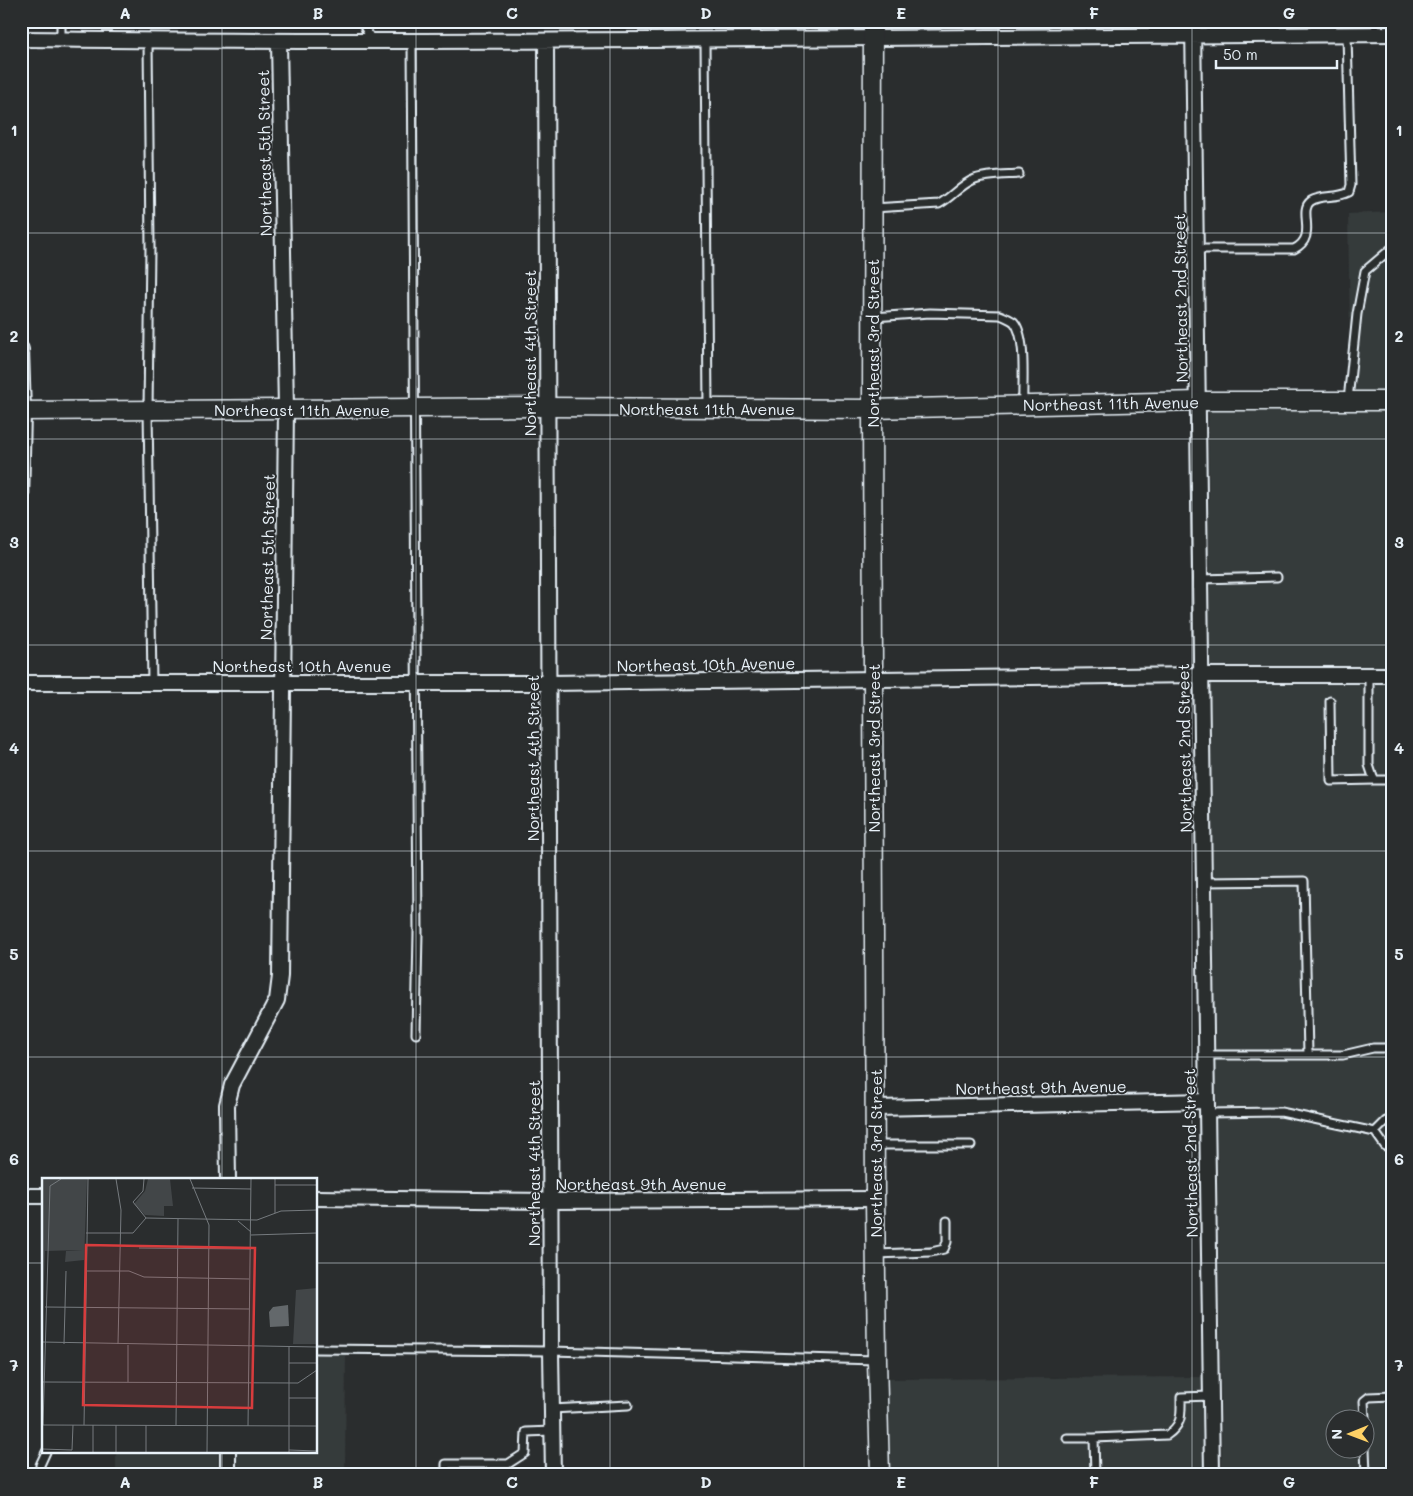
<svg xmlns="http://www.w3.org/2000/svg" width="1413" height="1496" viewBox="0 0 1413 1496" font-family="Mali,sans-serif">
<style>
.built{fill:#363a3b;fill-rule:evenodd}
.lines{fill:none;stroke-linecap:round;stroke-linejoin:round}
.service-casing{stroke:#e8f1f8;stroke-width:11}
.minor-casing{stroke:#e8f1f8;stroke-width:18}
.tertiary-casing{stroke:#e8f1f8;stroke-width:21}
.service{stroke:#2a2d2e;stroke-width:7}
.minor{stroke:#2a2d2e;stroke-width:14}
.tertiary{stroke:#2a2d2e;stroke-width:18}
.grid{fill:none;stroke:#e8f1f8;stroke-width:1;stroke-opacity:0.55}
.labels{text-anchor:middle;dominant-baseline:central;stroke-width:4;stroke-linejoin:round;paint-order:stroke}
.street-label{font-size:16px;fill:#e8f1f8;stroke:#2a2d2e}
.inset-road{fill:none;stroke:#767b7f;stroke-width:1}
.view{fill:#d83c3d;fill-opacity:0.15;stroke:#d83c3d;stroke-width:2.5}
.inset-edge{fill:none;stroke:#e8f1f8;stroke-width:2.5}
.neatline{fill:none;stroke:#e8f1f8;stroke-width:2}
.grid-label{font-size:16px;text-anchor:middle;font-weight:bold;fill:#e8f1f8}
</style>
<rect width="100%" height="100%" fill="#2a2d2e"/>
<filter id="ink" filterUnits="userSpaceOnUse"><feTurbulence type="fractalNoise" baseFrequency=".02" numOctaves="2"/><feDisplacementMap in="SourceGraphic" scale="10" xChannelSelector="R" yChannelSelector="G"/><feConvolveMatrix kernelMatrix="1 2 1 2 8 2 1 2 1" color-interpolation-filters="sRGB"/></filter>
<g filter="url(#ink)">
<path class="built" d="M 31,21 L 259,21 L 31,22 Z
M 1392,212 L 1392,392 L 1351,392 L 1348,214 Z
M 1208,409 L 1392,409 L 1392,666 L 1210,666 Z
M 1210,683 L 1392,683 L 1392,1475 L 1222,1475 ZM 1336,1418 L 1366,1418 L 1366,1448 L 1336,1448 Z
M 316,1351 L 346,1351 L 345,1475 L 237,1475 L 237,1452 L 316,1452 Z
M 1202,1377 L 1203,1475 L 890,1475 L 887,1379 Z
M 116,1452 L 218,1452 L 218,1475 L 116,1475 Z"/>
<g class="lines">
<defs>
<path id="service" d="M 61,21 L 61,40
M 361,21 L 373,42
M 1375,35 L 1376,21
M 148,41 L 150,248 L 148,410 L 152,683
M 705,41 L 708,408
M 412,42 L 418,932 L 416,1034
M 873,208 L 939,204 C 952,197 961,184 975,179 C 986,175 1006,175 1019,174
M 1196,249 L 1294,249 C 1319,237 1297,211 1311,201 C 1322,194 1337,199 1349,192 L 1351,185 L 1347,35
M 873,317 L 930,313 L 1000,315 C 1005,317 1010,319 1014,322 C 1027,337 1022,385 1023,405
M 1348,400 L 1357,314 L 1365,271 L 1392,248
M 1200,579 L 1277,577
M 1369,675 L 1369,765 L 1374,780 L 1392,780
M 1330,701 L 1331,781 L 1374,780
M 1203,882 L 1304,881 L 1308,1054
M 1206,1055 L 1343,1055 L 1373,1048 L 1392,1048
M 1207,1113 L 1281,1112 L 1375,1132 L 1385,1146 L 1392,1146
M 1375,1132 L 1386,1121 L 1392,1119
M 876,1145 L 971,1145
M 876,1254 L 931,1252 L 944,1249 L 947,1242 L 947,1221
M 316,1349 L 551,1351 L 876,1360
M 552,1409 L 628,1405
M 1365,1418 L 1364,1401 L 1369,1397 L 1392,1396
M 1067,1438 L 1094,1438
M 1365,1448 L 1366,1475
M 40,1475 L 40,1465 L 46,1452
M 446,1475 L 446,1464 L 508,1464 L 525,1453 L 526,1432 L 552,1431
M 1095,1475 L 1094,1438 L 1167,1435 C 1183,1424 1181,1415 1181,1397 L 1211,1396"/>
<path id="minor" d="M 1193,21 C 1199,506 1205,990 1212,1475
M 21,39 C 478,45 935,36 1392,34
M 546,42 L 551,1351 L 553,1475
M 21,349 L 23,411 L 21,503
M 21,683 L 549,683 L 1200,675 L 1392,675
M 876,1108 L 1207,1101
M 228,1180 L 227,1105 L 232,1085 L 277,1000 L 280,976 L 286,408 L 279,43
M 21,1196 L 44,1196
M 316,1198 L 550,1201 L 875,1199
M 228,1452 L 228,1475"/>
<path id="tertiary" d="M 873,21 L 872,409 L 875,1199 L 877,1360 L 880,1475
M 21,411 L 546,407 L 872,409 L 1199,401 L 1392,401"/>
</defs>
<use href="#service" class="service-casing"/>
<use href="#minor" class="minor-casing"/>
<use href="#tertiary" class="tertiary-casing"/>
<use href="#service" class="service"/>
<use href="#minor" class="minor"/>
<use href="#tertiary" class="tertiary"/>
</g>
</g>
<path class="grid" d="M 222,21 L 222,1180M 416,21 L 416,1475M 610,21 L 610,1475M 804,21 L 804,1475M 998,21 L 998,1475M 1192,21 L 1192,1475M 21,233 L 1392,233M 21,439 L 1392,439M 21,645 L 1392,645M 21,851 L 1392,851M 21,1057 L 1392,1057M 21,1263 L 44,1263M 316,1263 L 1392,1263M 222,1452 L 222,1475"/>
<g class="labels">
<g class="street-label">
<text transform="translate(264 153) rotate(-91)">Northeast 5th Street</text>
<text transform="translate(1180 298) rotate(-91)">Northeast 2nd Street</text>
<text transform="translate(872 343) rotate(-90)">Northeast 3rd Street</text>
<text transform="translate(529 353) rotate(-90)">Northeast 4th Street</text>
<text transform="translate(1111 403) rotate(-1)">Northeast 11th Avenue</text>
<text x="707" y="408">Northeast 11th Avenue</text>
<text x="302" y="409">Northeast 11th Avenue</text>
<text transform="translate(267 557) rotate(-89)">Northeast 5th Street</text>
<text transform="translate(706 664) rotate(-1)">Northeast 10th Avenue</text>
<text x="302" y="665">Northeast 10th Avenue</text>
<text transform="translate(873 748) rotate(-90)">Northeast 3rd Street</text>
<text transform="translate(1184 748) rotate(-91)">Northeast 2nd Street</text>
<text transform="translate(532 758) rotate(-90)">Northeast 4th Street</text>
<text transform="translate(1041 1087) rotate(-1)">Northeast 9th Avenue</text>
<text transform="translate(875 1153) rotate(-90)">Northeast 3rd Street</text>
<text transform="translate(1190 1153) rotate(-91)">Northeast 2nd Street</text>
<text transform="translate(533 1163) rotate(-90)">Northeast 4th Street</text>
<text x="641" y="1183">Northeast 9th Avenue</text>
</g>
</g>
<g transform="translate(42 1178)">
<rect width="275" height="275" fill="#2a2d2e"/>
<path d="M 275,110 L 275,166 L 251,166 L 254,112 Z" fill="#424648"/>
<path d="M 0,1 L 42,1 L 40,72 L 3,73 L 0,163 ZM 42,1 L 45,1 L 42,82 L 23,84 L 24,73 L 40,72 ZM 106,1 L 128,1 L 131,28 L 122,28 L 122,38 L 103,37 L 92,26 L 103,13 Z" fill="#424648"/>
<path d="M 246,127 L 247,148 L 228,149 L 227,134 L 231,129 Z" fill="#63686b"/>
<path class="inset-road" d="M 74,1 L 79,32 L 76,166M 102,1 L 101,13 L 91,24 L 104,40M 148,1 L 167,47 L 165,274M 233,1 L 233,35M 233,7 L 275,7M 150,10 L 209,11M 104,40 L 215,42 L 239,33 L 275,32M 196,43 L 209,54M 44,55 L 91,55 L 104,40M 209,57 L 275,55M 97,70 L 209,71M 44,93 L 87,93 L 102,99 L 207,101M 3,129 L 207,131M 0,164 L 275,169M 22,166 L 24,93M 86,167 L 86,204M 247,185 L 275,185M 0,204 L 256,205 L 275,192M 247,220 L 275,220M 0,247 L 275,248M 1,247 L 8,8 L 19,1M 42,247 L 46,1M 51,247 L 51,274M 104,247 L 104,274M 134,247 L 136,41M 206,248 L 209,1M 0,271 L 30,272 L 31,247M 247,272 L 275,273M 74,274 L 74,247M 247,274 L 247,168"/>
<path class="view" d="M 44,67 L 213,70 L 210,230 L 41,227 Z"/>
<rect width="275" height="275" class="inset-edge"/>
</g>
<rect width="1413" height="1496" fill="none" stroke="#2a2d2e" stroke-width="55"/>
<g transform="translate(1350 1434) rotate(269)"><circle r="24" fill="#2a2d2e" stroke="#767b7f"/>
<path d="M0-4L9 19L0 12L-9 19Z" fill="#ffd166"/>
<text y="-8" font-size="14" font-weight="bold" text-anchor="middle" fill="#e8f1f8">N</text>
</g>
<path d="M1216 60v8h121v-8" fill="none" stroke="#e8f1f8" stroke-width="2.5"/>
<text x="1223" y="60" font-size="15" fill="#e8f1f8" stroke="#2a2d2e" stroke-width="4" paint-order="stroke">50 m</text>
<rect x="28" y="28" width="1358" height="1440" class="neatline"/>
<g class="grid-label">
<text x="125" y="19">A</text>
<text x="318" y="19">B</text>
<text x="512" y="19">C</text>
<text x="706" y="19">D</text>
<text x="901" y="19">E</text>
<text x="1094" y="19">F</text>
<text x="1289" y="19">G</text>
<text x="14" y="136">1</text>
<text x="1399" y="136">1</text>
<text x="14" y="342">2</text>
<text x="1399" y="342">2</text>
<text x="14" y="548">3</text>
<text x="1399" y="548">3</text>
<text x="14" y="754">4</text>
<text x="1399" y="754">4</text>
<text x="14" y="960">5</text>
<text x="1399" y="960">5</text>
<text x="14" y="1165">6</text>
<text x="1399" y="1165">6</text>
<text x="14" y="1371">7</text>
<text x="1399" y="1371">7</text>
<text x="125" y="1488">A</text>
<text x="318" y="1488">B</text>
<text x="512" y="1488">C</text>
<text x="706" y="1488">D</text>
<text x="901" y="1488">E</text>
<text x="1094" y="1488">F</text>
<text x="1289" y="1488">G</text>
</g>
</svg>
